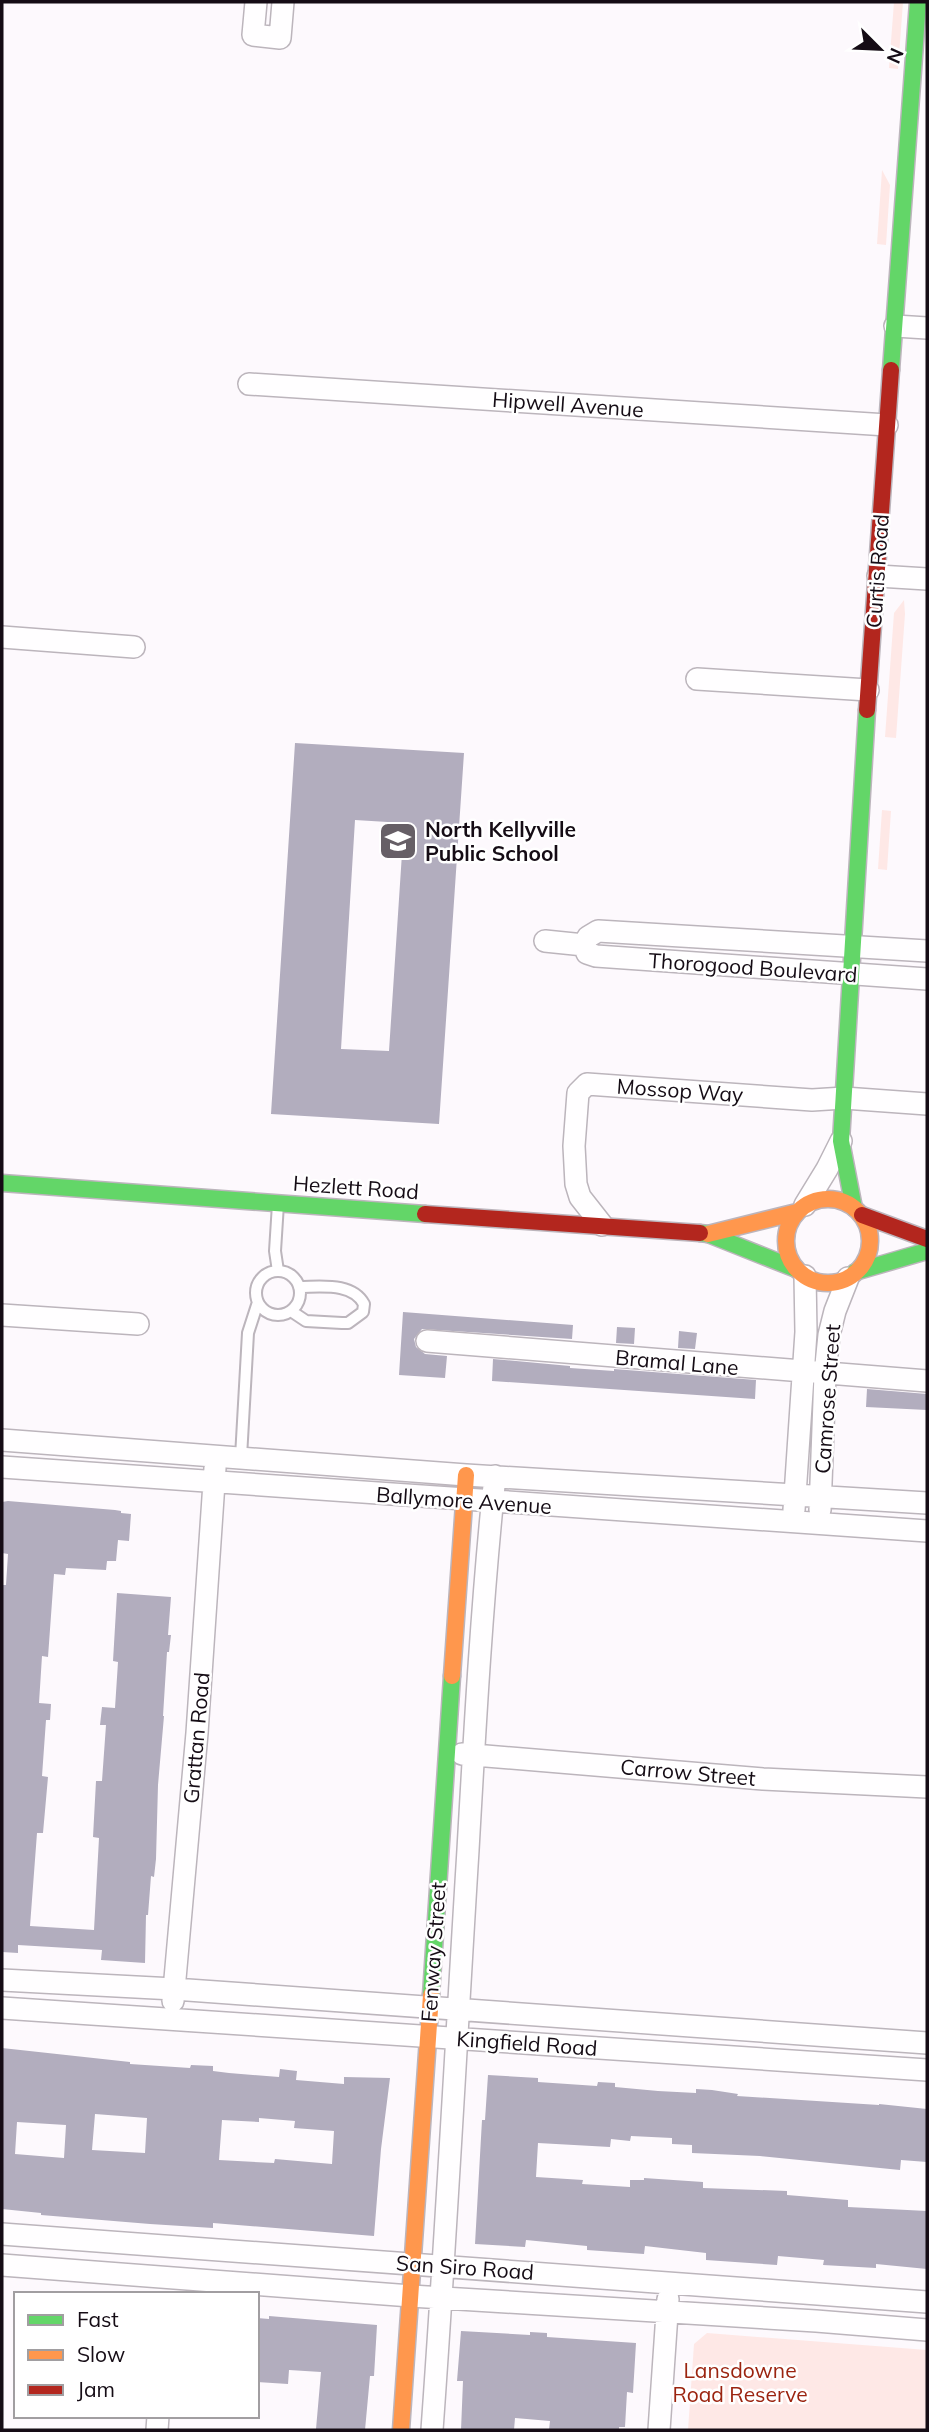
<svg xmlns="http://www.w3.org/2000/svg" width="929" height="2432" viewBox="0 0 929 2432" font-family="Mulish,sans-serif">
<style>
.green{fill:#fee8e6}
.building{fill:#b2adbe;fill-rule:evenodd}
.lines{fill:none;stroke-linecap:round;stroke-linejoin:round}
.lane-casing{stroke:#bcb5bc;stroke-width:14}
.street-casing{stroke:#bcb5bc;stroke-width:24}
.fast-casing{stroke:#bcb5bc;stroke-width:19}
.slow-casing{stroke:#bcb5bc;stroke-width:19}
.jam-casing{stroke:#bcb5bc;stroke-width:19}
.lane{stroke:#fffeff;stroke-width:10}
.street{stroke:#fffeff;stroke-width:21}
.fast{stroke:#63d668;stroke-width:16}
.slow{stroke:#ff974d;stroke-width:16}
.jam{stroke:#b3261e;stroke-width:16}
.labels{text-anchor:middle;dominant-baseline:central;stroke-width:5;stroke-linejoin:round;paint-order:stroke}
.street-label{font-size:21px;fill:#150c15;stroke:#fff}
.poi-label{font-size:21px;font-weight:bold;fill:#150c15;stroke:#fff;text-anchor:start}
.park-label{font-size:21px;fill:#9b2410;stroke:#fff}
</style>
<rect width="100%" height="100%" fill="#fdf9fd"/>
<path class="green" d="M 894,2 L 903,2 L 898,69 L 889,68 Z
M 882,170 L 890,185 L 886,245 L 877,244 Z
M 904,600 L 905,614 L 896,738 L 885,737 L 894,613 Z
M 882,810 L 891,811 L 887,870 L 878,869 Z
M 707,2333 L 927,2350 L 927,2430 L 688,2430 L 694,2344 Z"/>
<path class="building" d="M 295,743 L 464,753 L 439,1124 L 271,1114 ZM 355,820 L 404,823 L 389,1051 L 341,1049 Z
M 403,1312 L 573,1325 L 572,1339 L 422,1329 L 414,1339 L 416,1347 L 425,1354 L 447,1356 L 445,1378 L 399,1375 Z
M 617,1327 L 635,1328 L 634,1344 L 616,1343 Z
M 679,1331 L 697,1333 L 695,1349 L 678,1348 Z
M 493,1359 L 570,1366 L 570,1368 L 614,1371 L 614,1369 L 756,1380 L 755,1399 L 492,1381 Z
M 867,1389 L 927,1394 L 927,1410 L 866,1407 Z
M 8,1501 L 115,1510 L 121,1511 L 121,1513 L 131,1514 L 129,1541 L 118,1540 L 116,1561 L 107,1561 L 106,1570 L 66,1568 L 65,1575 L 54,1574 L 48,1657 L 42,1656 L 39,1703 L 51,1704 L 50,1720 L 46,1720 L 42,1776 L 48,1777 L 43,1833 L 37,1833 L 30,1926 L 94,1930 L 99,1838 L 93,1837 L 96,1781 L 102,1781 L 106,1725 L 100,1725 L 102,1707 L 115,1708 L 118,1662 L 113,1661 L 117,1593 L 171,1597 L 168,1635 L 171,1635 L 169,1652 L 167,1652 L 163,1716 L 164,1716 L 158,1785 L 156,1859 L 154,1877 L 151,1876 L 148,1915 L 146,1915 L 145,1963 L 101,1960 L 102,1950 L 18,1945 L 18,1953 L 2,1952 L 2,1585 L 6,1585 L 8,1554 L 2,1553 L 2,1502 Z
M 2,2048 L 130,2062 L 130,2064 L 190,2068 L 191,2065 L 213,2066 L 213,2071 L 229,2073 L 279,2077 L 280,2069 L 297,2071 L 296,2080 L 344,2084 L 344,2077 L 390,2078 L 381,2149 L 374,2236 L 213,2223 L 213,2228 L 150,2224 L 41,2215 L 41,2213 L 2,2209 ZM 95,2114 L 147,2118 L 145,2153 L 92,2150 ZM 259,2118 L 295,2121 L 294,2128 L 334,2131 L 332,2164 L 275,2159 L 274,2163 L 219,2160 L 222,2120 L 259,2122 ZM 17,2122 L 66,2125 L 64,2158 L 15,2154 Z
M 488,2075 L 538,2078 L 538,2082 L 597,2086 L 598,2082 L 615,2083 L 615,2087 L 658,2091 L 696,2093 L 696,2089 L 712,2090 L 738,2094 L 737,2096 L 879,2105 L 879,2104 L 927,2109 L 927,2162 L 901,2160 L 900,2170 L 760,2156 L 692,2153 L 692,2145 L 672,2144 L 672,2138 L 631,2136 L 630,2141 L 611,2139 L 610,2147 L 538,2143 L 536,2177 L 583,2180 L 582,2184 L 630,2187 L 630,2180 L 644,2180 L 644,2178 L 703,2182 L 703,2188 L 787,2191 L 787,2195 L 848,2200 L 848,2207 L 927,2211 L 927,2269 L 876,2264 L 876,2268 L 823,2265 L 824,2260 L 778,2256 L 777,2265 L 706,2260 L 706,2253 L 645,2246 L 644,2254 L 587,2250 L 587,2246 L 526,2240 L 525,2247 L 475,2244 L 482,2120 L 485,2120 Z
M 269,2316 L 377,2325 L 374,2376 L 370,2376 L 365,2430 L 316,2429 L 321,2372 L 289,2370 L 288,2384 L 257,2382 L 257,2318 L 269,2319 Z
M 461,2331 L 530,2335 L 530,2332 L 547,2333 L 547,2337 L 636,2343 L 633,2393 L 627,2392 L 625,2427 L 619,2427 L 619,2430 L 549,2430 L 550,2421 L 515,2418 L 514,2430 L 461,2430 L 463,2381 L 457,2381 Z"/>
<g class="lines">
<defs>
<path id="lane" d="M 278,1271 L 275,1251 L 278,1204
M256 1293a22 22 0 1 1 44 0a22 22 0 1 1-44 0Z
M 291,1311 L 306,1321 L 342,1323 L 348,1323 L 363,1312 L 364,1304 C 352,1282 321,1287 299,1287
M 241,1457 L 248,1333 L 258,1302"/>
<path id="street" d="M 256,2 L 253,35 L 280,38 L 283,2
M 895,326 L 927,328
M 249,384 L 887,425
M 878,576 L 927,579
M 2,637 L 134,647
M 697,679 L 868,690
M 545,941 L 584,945
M 927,951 L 598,931 L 588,937 L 584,945 L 587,953 L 596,956 L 927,979
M 805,1205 L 827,1169 L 841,1141
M 602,1225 L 580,1197 L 576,1184 L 574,1146 L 578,1093 L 587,1084 L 812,1100 L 844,1098 L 927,1104
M 2,1315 L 138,1324
M 427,1341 L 927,1381
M 2,1440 L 466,1475 L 927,1503
M 2,1467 L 927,1531
M 794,1510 L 806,1332 L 805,1276
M 820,1510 L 825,1374 L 829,1335 L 835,1311 L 848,1278
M 462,1754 L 763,1779 L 927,1787
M 2,1980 L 174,1989 L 927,2043
M 173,2001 L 197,1733 L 215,1468
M 2,2008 L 927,2070
M 2,2234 L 927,2302
M 2,2265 L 411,2296 L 816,2321 L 927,2330
M 157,2430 L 158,2416
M 432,2430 C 446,2237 456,2044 468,1850 C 475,1726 482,1600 495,1476
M 659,2430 L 668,2299"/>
<path id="fast" d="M 891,370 L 918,2
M 2,1183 L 425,1214
M 854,1208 L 841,1141 L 867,710
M 700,1233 L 708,1234 L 796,1269
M 855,1272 L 927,1251
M 431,1995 L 452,1676"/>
<path id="slow" d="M786 1241a42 42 0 1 1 84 0a42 42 0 1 1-84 0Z
M 708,1234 L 797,1212
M 452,1676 L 466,1475
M 401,2430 L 431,1995"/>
<path id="jam" d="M 867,710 L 891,370
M 425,1214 L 700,1233
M 862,1215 L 927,1239"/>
</defs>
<use href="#lane" class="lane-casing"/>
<use href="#street" class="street-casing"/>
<use href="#fast" class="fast-casing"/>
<use href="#slow" class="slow-casing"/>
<use href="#jam" class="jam-casing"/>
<use href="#lane" class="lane"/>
<use href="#street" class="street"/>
<use href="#fast" class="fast"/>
<use href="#slow" class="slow"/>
<use href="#jam" class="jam"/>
</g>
<defs>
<symbol id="school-square" viewBox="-11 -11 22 22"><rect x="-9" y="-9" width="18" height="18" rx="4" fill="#665f66" stroke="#fff"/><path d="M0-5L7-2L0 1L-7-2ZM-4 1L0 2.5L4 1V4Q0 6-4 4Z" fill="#fff"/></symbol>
</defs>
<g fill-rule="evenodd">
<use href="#school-square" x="376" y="819" width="44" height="44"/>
</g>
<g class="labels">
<g class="street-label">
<text transform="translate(568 404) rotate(4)">Hipwell Avenue</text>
<text transform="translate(877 571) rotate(-86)">Curtis Road</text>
<text transform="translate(753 967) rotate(4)">Thorogood Boulevard</text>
<text transform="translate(680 1090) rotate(4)">Mossop Way</text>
<text transform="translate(356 1187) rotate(4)">Hezlett Road</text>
<text transform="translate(677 1362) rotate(5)">Bramal Lane</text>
<text transform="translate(827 1399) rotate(-86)">Camrose Street</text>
<text transform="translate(464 1500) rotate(4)">Ballymore Avenue</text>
<text transform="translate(196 1738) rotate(-85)">Grattan Road</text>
<text transform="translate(688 1772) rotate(5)">Carrow Street</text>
<text transform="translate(433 1952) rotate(-86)">Fenway Street</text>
<text transform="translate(527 2043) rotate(4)">Kingfield Road</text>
<text transform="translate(465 2267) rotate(4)">San Siro Road</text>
</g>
<g class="poi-label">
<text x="425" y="829">North Kellyville<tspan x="425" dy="24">Public School</tspan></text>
</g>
<g class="park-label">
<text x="740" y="2370">Lansdowne<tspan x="740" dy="24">Road Reserve</tspan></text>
</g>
</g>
<rect width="929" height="2432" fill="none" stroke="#150c15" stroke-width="7"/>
<rect x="14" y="2292" width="245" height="126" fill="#ffffff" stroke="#a19ea1" stroke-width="2"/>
<rect x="28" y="2315" width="35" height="10" fill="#63d668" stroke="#a19ea1" stroke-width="2"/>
<text x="77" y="2327" font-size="21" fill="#150c15">Fast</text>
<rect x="28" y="2350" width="35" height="10" fill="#ff974d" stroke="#a19ea1" stroke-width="2"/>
<text x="77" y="2362" font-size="21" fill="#150c15">Slow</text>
<rect x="28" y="2385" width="35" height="10" fill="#b3261e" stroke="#a19ea1" stroke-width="2"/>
<text x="77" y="2397" font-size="21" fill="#150c15">Jam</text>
<g transform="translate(880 49) rotate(114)" stroke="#ffffff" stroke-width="5" paint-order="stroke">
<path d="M0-5L12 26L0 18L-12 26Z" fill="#150c15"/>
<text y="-10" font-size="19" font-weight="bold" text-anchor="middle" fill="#150c15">N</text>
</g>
</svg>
